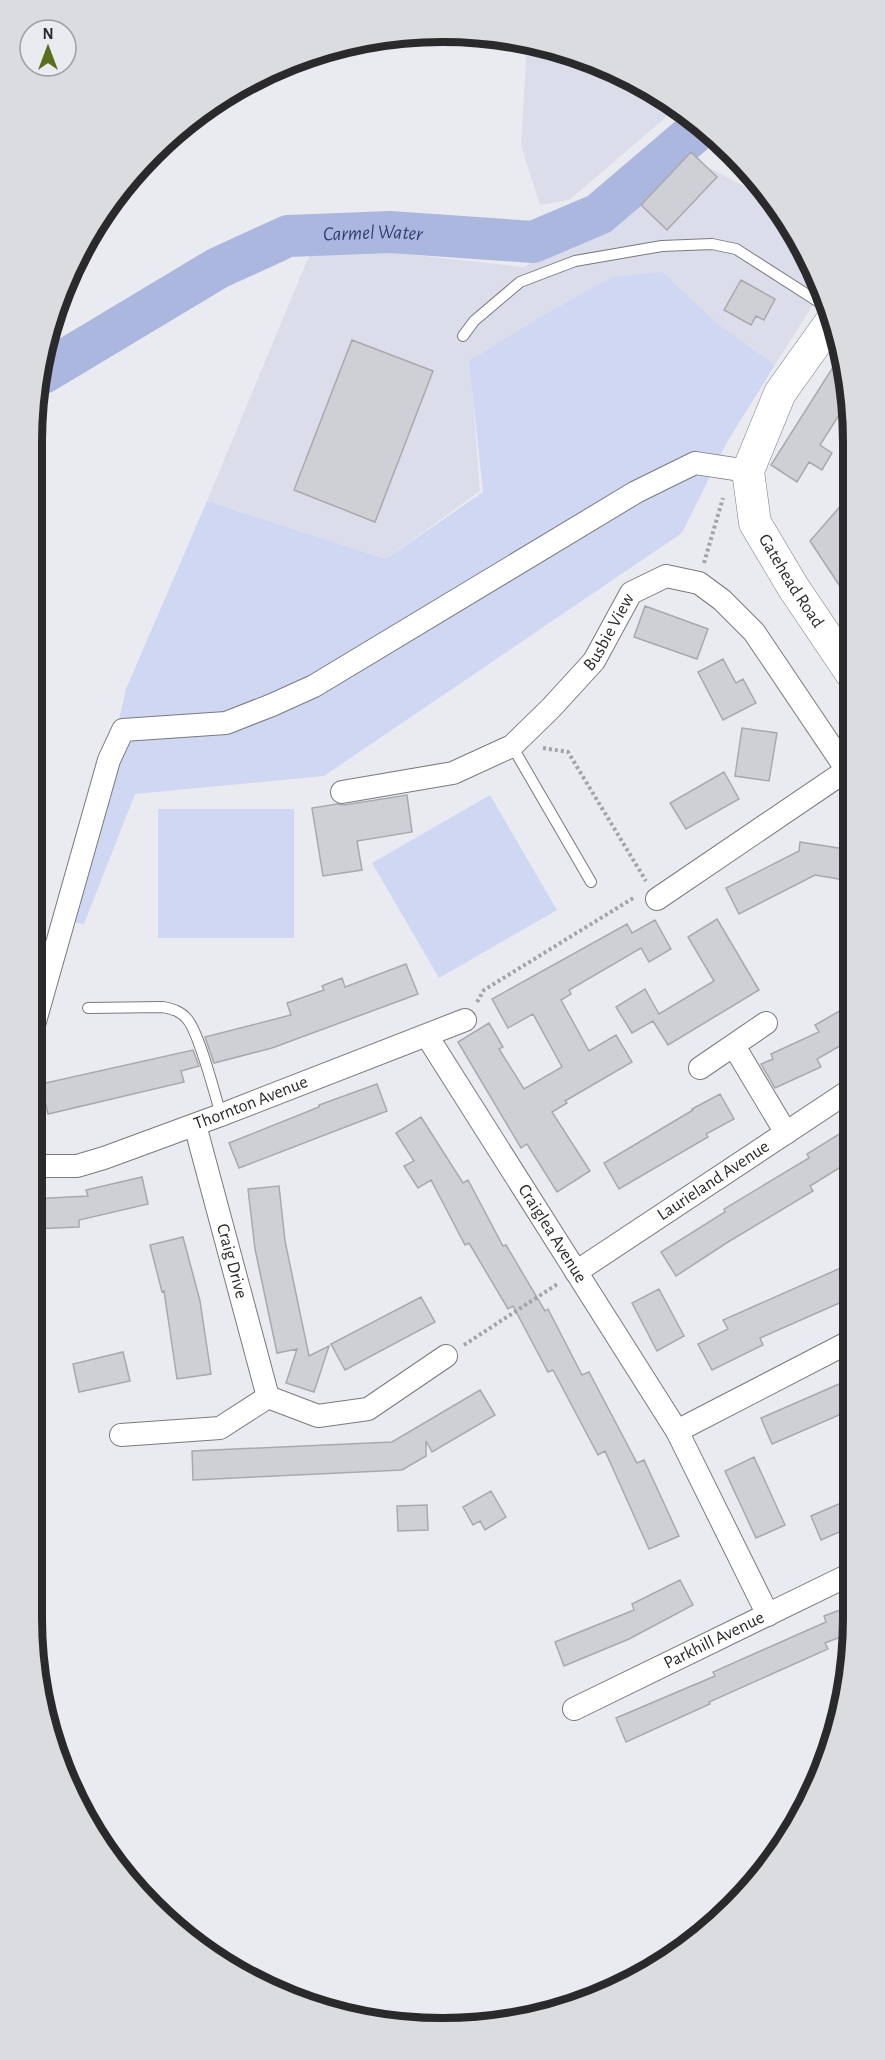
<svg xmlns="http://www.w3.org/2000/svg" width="885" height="2060" viewBox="0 0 885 2060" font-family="'Alegreya Sans',sans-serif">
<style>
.built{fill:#dbdeea}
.green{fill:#d0d7f2}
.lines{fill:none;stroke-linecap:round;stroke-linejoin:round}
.river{stroke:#acb7e0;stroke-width:42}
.building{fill:#cfd0d5;stroke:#a8a9ad;stroke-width:1.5}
.lane-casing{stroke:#797a7e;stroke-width:12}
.street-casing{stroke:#797a7e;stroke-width:24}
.secondary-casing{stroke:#797a7e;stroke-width:33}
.path{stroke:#a4a4a8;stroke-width:4;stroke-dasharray:3 3;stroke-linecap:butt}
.lane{stroke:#fff;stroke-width:10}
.street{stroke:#fff;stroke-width:22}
.secondary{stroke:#fff;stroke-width:32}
.labels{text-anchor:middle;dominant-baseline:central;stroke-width:4.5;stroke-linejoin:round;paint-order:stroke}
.street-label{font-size:18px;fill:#2a2a2c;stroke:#eaebf0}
.water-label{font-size:20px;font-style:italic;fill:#333c71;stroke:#eaebf0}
.rim{fill:none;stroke:#2a2a2c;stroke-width:8}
</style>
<rect width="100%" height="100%" fill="#eaebf0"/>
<path class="built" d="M 527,42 L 575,53 L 671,101 L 678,107 L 569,200 L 540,205 L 521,146 Z
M 688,156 L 771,201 L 811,261 L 821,292 L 775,365 L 718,324 L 470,361 L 480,491 L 386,559 L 207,501 L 314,244 L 524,267 Z"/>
<path class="green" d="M 662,272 L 718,324 L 775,365 L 727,442 L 682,533 L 324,776 L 135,794 L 84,924 L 73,922 L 126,689 L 207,501 L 386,559 L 483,492 L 469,361 L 542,316 L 612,277 Z
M 490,795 L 557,910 L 439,978 L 372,863 Z
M 158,809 L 294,809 L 294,938 L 158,938 Z"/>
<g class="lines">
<path class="river" id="s1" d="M 43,373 L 218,268 L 288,236 L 390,232 L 533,242 L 599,214 L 701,127"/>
</g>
<path class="building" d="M 691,152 L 717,177 L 667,230 L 641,205 Z
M 741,280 L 775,299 L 764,320 L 756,316 L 751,325 L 724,310 Z
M 352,340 L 433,371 L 375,522 L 294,490 Z
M 840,356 L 850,389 L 850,411 L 844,407 L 820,445 L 832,453 L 822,470 L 809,462 L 797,482 L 771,465 Z
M 850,495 L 851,603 L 810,541 Z
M 645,606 L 708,629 L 697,659 L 634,637 Z
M 723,659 L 736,683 L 743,679 L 756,703 L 723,720 L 698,672 Z
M 742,728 L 777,733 L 769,781 L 735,776 Z
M 724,772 L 739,799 L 686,829 L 670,803 Z
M 407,795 L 412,832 L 357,841 L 362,870 L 323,876 L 312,808 L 337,804 L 344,805 Z
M 800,842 L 851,850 L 851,881 L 815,875 L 739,914 L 726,888 L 799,851 Z
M 717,919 L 759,990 L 668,1045 L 653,1021 L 632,1033 L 616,1007 L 645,989 L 659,1014 L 714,981 L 688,937 Z
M 655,920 L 671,949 L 649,962 L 641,948 L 569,990 L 571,994 L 561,1000 L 589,1051 L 616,1035 L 632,1062 L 565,1101 L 567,1103 L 552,1112 L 590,1171 L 557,1192 L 527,1144 L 521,1148 L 458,1042 L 489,1023 L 503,1047 L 499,1049 L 524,1089 L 562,1067 L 533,1014 L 508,1028 L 492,999 L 627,924 L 632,933 Z
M 406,964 L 418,994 L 272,1048 L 214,1063 L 205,1037 L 291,1015 L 287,1003 L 324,990 L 322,986 L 342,978 L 345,987 Z
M 852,1004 L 852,1039 L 817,1059 L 821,1067 L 775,1088 L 761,1064 L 773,1059 L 771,1054 L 819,1032 L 815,1025 Z
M 193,1050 L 199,1066 L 181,1071 L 184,1082 L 48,1114 L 41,1084 Z
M 377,1084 L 387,1111 L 239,1168 L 229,1143 L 319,1107 L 319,1105 Z
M 720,1094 L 734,1119 L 706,1134 L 708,1137 L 619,1189 L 604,1163 L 693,1110 L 692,1109 Z
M 421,1117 L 463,1183 L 468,1180 L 503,1246 L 506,1245 L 545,1311 L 548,1309 L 582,1375 L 589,1372 L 637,1463 L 644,1460 L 679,1536 L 649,1549 L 605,1451 L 598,1455 L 553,1370 L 548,1372 L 513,1306 L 508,1309 L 469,1243 L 465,1245 L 431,1180 L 418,1188 L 404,1166 L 414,1161 L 396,1133 Z
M 852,1126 L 852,1160 L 810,1186 L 813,1191 L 728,1242 L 676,1276 L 661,1252 L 725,1212 L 724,1209 L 809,1158 L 807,1154 Z
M 142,1177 L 148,1204 L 79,1220 L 79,1227 L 32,1229 L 32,1199 L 88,1196 L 86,1190 Z
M 279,1186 L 285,1241 L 309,1356 L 329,1346 L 314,1392 L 286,1383 L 297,1349 L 277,1353 L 255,1249 L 248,1189 Z
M 183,1237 L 200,1301 L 211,1374 L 177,1379 L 164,1291 L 162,1292 L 150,1245 Z
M 852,1263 L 853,1297 L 760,1338 L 763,1345 L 712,1370 L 698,1344 L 728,1329 L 723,1320 Z
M 659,1289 L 684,1336 L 657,1351 L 632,1303 Z
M 421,1297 L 435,1322 L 345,1370 L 331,1344 Z
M 123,1352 L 130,1381 L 79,1392 L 73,1364 Z
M 853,1378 L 853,1409 L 772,1444 L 761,1418 Z
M 480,1390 L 495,1415 L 432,1452 L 426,1441 L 426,1456 L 402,1470 L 193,1480 L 192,1451 L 392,1442 Z
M 754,1457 L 785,1525 L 756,1538 L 725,1471 Z
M 491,1491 L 506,1517 L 485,1530 L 480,1521 L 473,1525 L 463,1507 Z
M 853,1498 L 853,1526 L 821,1540 L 811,1516 Z
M 427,1505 L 428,1530 L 398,1531 L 397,1506 Z
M 680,1580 L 693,1605 L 629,1639 L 564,1666 L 555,1642 L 634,1610 L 632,1604 Z
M 853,1605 L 851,1633 L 825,1643 L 828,1649 L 709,1702 L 710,1704 L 626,1742 L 616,1718 L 715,1676 L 713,1672 L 826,1622 L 824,1616 Z"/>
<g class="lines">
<defs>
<path id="lane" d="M 463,336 L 474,321 L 520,282 L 575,261 L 662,246 L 712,244 L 736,249 L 825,306
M 512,746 L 591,882
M 88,1008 L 163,1007 C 172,1009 181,1011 187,1019 C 199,1032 215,1095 221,1115"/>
<g id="street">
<path id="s2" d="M 342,792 L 453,773 L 512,746 L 551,708 L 594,661 L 631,593 L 666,576 L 699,583 L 722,600 L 754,632 L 851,776"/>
<path d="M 657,899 L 847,770"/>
<path d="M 32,1032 L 109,760 L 123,730 L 226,723 L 272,705 L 314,686 L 636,492 L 695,463 L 748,471"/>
<path id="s3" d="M 427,1036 L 677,1431 L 768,1615"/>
<path d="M 734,1046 L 786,1133"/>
<path d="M 700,1068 L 766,1023"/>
<path id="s4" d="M 195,1125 L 268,1397 L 318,1416 L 368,1409 L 446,1356"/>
<path id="s5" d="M 32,1166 L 77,1166 L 104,1158 L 221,1115 L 465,1020"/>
<path id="s6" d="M 576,1272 L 852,1089"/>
<path d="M 677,1431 L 853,1340"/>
<path d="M 121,1435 L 220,1428 L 268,1397"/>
<path id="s7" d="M 574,1709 L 853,1573"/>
</g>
<g id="secondary">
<path id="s8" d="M 830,323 L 780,393 L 748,471 L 755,523 L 793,587 L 851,673"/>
</g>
</defs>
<use href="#lane" class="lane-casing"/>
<use href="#street" class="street-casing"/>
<use href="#secondary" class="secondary-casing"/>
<path class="path" d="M 704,563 L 723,498
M 543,748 L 568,752 L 646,881
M 477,1002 L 484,990 L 635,897
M 464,1345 L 559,1283"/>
<use href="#lane" class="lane"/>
<use href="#street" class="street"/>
<use href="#secondary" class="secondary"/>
</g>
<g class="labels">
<g class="street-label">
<text stroke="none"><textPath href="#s8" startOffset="291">Gatehead Road</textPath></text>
<text stroke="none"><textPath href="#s2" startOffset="328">Busbie View</textPath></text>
<text stroke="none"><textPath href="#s5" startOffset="230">Thornton Avenue</textPath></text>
<text stroke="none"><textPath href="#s6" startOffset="165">Laurieland Avenue</textPath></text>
<text stroke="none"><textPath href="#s3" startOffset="234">Craiglea Avenue</textPath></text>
<text stroke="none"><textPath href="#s4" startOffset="141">Craig Drive</textPath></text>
<text stroke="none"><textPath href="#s7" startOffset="156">Parkhill Avenue</textPath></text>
</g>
<g class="water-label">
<text stroke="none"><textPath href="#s1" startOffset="366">Carmel Water</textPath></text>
</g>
</g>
<path d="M0 0H885V2060H0ZM442 42H443A400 400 0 0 1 843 442V1618A400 400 0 0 1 443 2018H442A400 400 0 0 1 42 1618V442A400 400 0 0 1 442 42Z" fill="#dbdce0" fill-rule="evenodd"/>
<path class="rim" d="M442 42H443A400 400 0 0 1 843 442V1618A400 400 0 0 1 443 2018H442A400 400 0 0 1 42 1618V442A400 400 0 0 1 442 42Z"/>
<g transform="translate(48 48)"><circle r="28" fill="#eaebf0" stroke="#9d9ea2" stroke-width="1.5"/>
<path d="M0-4.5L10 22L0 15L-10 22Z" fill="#596f1f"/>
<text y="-9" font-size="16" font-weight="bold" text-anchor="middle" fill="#2a2a2c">N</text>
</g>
</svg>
